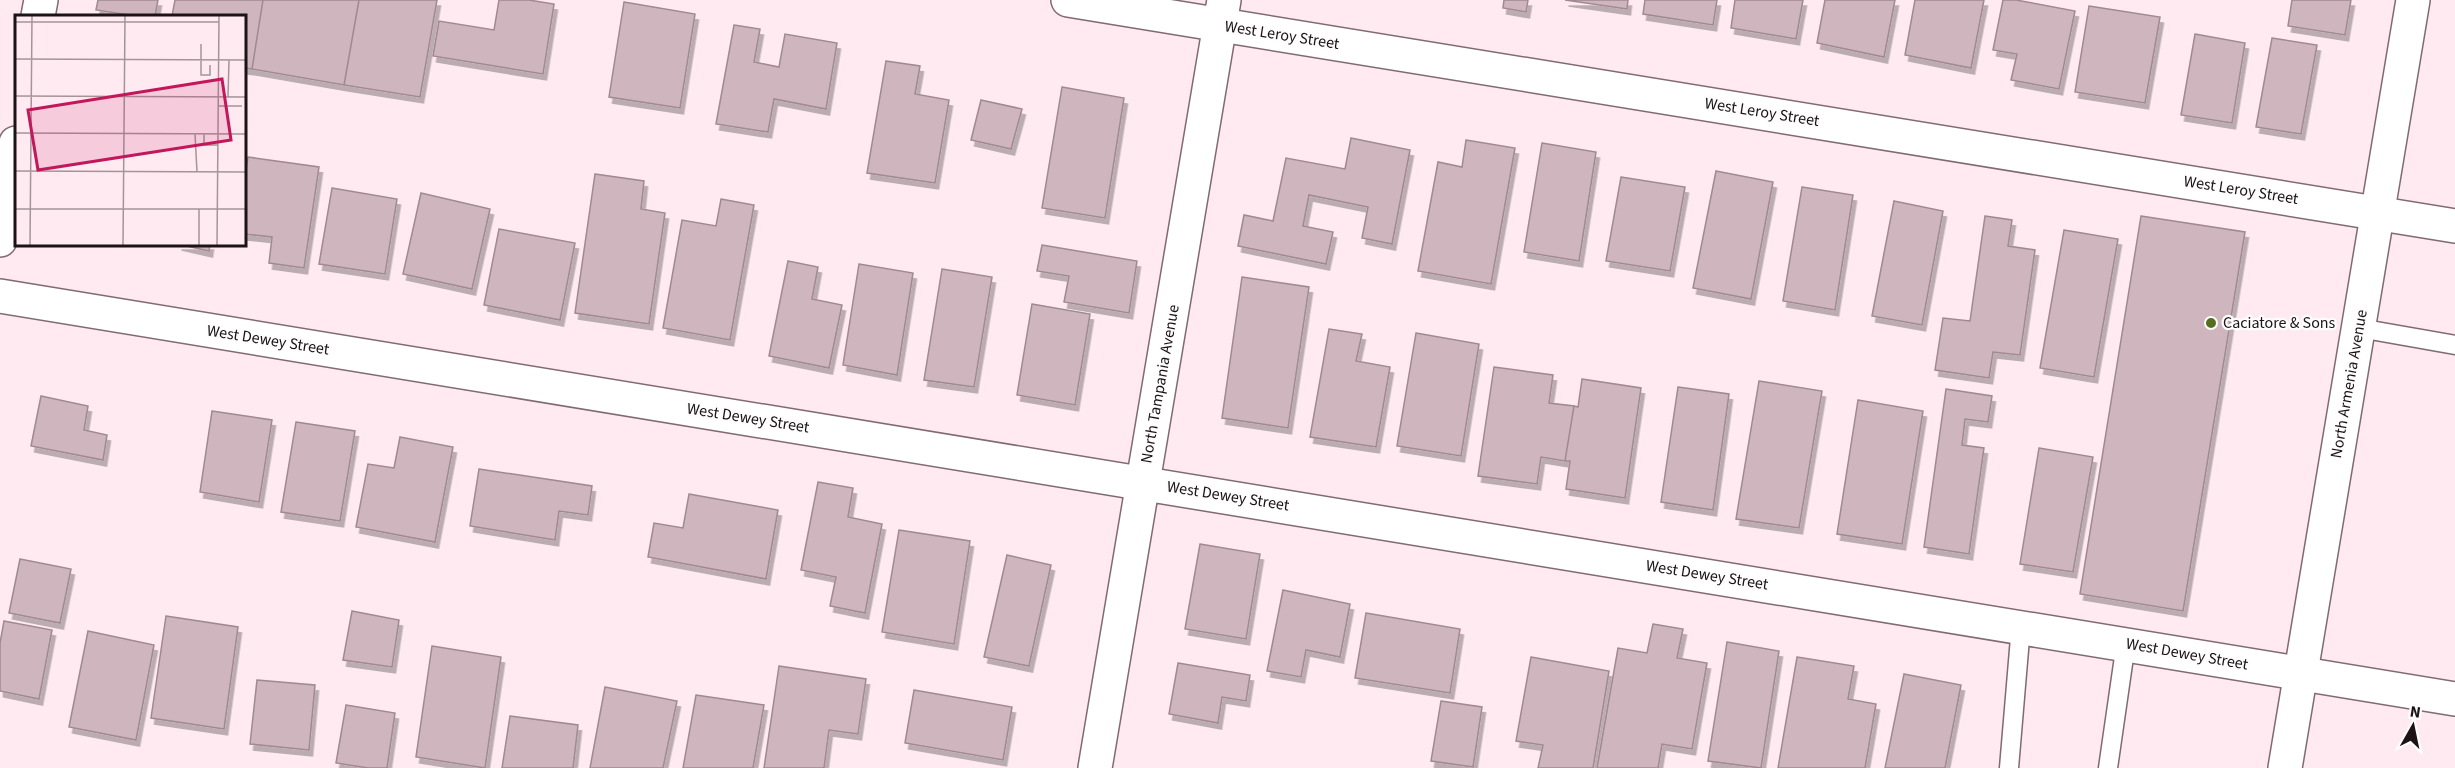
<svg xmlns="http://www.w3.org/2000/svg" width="2455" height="768" viewBox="0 0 2455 768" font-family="'Source Sans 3',sans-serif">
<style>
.building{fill:#ceb5be;stroke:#a18991;stroke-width:1.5;filter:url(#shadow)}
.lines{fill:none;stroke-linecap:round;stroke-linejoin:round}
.service-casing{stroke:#816a72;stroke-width:21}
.minor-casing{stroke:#816a72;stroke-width:36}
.tertiary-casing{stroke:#816a72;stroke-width:36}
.secondary-casing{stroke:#816a72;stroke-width:36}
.service{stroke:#fff;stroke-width:18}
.minor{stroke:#fff;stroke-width:33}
.tertiary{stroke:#fff;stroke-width:33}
.secondary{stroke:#fff;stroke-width:33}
.poi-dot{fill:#556e20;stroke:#fdfdfd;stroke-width:2}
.labels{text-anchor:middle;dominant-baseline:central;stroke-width:4.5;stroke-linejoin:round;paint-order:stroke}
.street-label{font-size:16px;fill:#1b1316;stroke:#fdfdfd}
.poi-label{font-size:16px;fill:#1b1316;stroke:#fdfdfd;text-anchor:start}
.inset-road{fill:none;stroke:#a49499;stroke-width:1.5}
.view{fill:#c2185b;fill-opacity:0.15;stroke:#c2185b;stroke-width:3}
.inset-edge{fill:none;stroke:#1b1316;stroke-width:3}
</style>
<defs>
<filter id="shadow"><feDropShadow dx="3.5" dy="6" stdDeviation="0" flood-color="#0004"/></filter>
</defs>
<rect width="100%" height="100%" fill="#ffeaf1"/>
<path class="building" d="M 98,0 L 158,0 L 155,16 L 136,16 L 96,10 Z
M 175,0 L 263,0 L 252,69 L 244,68 L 244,16 L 172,16 Z
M 263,0 L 359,0 L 344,85 L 252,69 Z
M 359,0 L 437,0 L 420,97 L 344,85 Z
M 499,0 L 529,0 L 554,4 L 543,74 L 433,56 L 439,21 L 494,30 Z
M 1504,0 L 1528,0 L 1526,12 L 1503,8 Z
M 1565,0 L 1628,0 L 1627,9 Z
M 1645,0 L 1717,0 L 1713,25 L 1643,14 Z
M 1735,0 L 1803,0 L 1796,39 L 1731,28 Z
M 1825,0 L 1895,0 L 1884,57 L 1817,43 Z
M 1915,0 L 1984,0 L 1971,68 L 1905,55 Z
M 2003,0 L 2016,0 L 2075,11 L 2059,89 L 2011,80 L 2017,54 L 1993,50 Z
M 2292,0 L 2351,0 L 2345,35 L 2288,26 Z
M 624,2 L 695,14 L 680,108 L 609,97 Z
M 2089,6 L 2160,17 L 2145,103 L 2075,92 Z
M 734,25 L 760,29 L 754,62 L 779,67 L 785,34 L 837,43 L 826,109 L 774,99 L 768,132 L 716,124 Z
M 2195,34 L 2245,43 L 2232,123 L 2181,115 Z
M 2272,38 L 2317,45 L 2301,134 L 2256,127 Z
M 886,61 L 920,66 L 915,94 L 949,100 L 935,183 L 867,173 Z
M 1062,87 L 1124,98 L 1105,218 L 1042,208 Z
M 981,100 L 1022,109 L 1011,149 L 971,140 Z
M 1351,138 L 1410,150 L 1392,244 L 1362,238 L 1368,207 L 1309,195 L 1303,226 L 1333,232 L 1326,264 L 1238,246 L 1244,215 L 1273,221 L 1286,158 L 1345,169 Z
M 1466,140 L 1515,148 L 1491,284 L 1418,271 L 1438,162 L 1462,167 Z
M 1542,143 L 1596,152 L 1579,261 L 1524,252 Z
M 248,157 L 319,167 L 304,268 L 269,263 L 272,237 L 244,234 L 244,184 Z
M 1716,171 L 1773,182 L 1751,299 L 1693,288 Z
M 595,174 L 644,181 L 641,209 L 665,213 L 649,324 L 575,313 Z
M 1621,177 L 1685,187 L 1670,271 L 1606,261 Z
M 1802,187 L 1853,195 L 1835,310 L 1783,301 Z
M 332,188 L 397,199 L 385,274 L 319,264 Z
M 421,193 L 490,209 L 472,289 L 403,274 Z
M 721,199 L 754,205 L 730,340 L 663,328 L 682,220 L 716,226 Z
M 1894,201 L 1943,211 L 1922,325 L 1872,316 Z
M 1985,216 L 2012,220 L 2008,246 L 2035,250 L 2020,355 L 1993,352 L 1989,378 L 1935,370 L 1943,318 L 1970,321 Z
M 2141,216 L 2245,232 L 2183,611 L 2080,594 Z
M 499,229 L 575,243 L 560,320 L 484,305 Z
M 2064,230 L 2118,239 L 2094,377 L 2040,368 Z
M 178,244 L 210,244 L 209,251 Z
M 1042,245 L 1137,261 L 1129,313 L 1064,302 L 1069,276 L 1037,271 Z
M 788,261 L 818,267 L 812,299 L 842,305 L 829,368 L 769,356 Z
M 859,264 L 913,273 L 897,375 L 843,365 Z
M 942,269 L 992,277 L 974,387 L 924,380 Z
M 1242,277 L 1309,287 L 1288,428 L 1222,418 Z
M 1032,304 L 1090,314 L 1075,405 L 1017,395 Z
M 1329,329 L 1362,334 L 1356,361 L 1390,367 L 1376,447 L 1310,437 Z
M 1416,333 L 1479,344 L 1461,456 L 1397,446 Z
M 1494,367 L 1553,375 L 1549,403 L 1574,406 L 1565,461 L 1541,457 L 1537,484 L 1478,476 Z
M 1582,379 L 1641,388 L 1625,498 L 1566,489 L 1570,461 L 1565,461 L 1574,406 L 1578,407 Z
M 1759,381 L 1822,391 L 1799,528 L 1736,519 Z
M 1678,387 L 1729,394 L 1713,510 L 1661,502 Z
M 1946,389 L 1992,396 L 1988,422 L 1965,419 L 1962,445 L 1984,448 L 1969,554 L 1924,547 Z
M 41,396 L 88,406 L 84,430 L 107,435 L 103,460 L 31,446 Z
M 1858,400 L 1923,411 L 1902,544 L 1837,534 Z
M 212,411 L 272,420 L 259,502 L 200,492 Z
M 296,422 L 355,431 L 340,521 L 281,512 Z
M 400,437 L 453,447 L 435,542 L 356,527 L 368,464 L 394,468 Z
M 2039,448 L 2093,457 L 2073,572 L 2020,564 Z
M 479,469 L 592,486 L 588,515 L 559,511 L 555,540 L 470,526 Z
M 818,482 L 853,488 L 848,517 L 882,524 L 865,613 L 830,606 L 836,577 L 801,570 Z
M 689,494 L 778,510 L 766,579 L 648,557 L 654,523 L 683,528 Z
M 899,530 L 970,541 L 954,644 L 882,632 Z
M 1200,544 L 1260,554 L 1246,639 L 1185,629 Z
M 1007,555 L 1051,565 L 1029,666 L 984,657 Z
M 20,559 L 71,569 L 60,623 L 9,613 Z
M 1283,590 L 1350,604 L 1340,657 L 1306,650 L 1301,677 L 1267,671 Z
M 352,611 L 399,620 L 392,667 L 343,660 Z
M 1366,613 L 1460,629 L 1450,693 L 1355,678 Z
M 166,616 L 238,627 L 224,729 L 151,718 Z
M 4,621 L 52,630 L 39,699 L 0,691 L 0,643 Z
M 1653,624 L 1683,629 L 1677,658 L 1707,663 L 1692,749 L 1662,744 L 1658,768 L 1597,768 L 1618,648 L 1647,653 Z
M 88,631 L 154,645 L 136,740 L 69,727 Z
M 1727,642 L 1779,651 L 1761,768 L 1708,761 Z
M 432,646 L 501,657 L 485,768 L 416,757 Z
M 1531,657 L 1609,671 L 1593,768 L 1538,768 L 1543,745 L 1516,741 Z
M 1797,657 L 1854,666 L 1848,699 L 1876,704 L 1865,768 L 1778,768 Z
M 1178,663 L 1250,675 L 1246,701 L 1222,697 L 1218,723 L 1169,714 Z
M 779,666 L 866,679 L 858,734 L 829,730 L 824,768 L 764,768 Z
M 1904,674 L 1961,685 L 1945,768 L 1885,768 Z
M 257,680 L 315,685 L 309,750 L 250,744 Z
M 605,687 L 677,701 L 663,768 L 590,768 Z
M 914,690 L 1012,707 L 1003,760 L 905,743 Z
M 696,695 L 764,705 L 753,768 L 683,768 Z
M 1441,701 L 1482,707 L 1473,767 L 1431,761 Z
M 346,705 L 395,713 L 387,768 L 368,768 L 336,763 Z
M 510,716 L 578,725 L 573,768 L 502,768 Z"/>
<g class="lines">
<defs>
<path id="service" d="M 2359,328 L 2455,345
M 2009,768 L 2021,626
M 2108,768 L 2126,643"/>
<path id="minor" d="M 1068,0 L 2455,226
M 0,296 L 2455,699
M 1095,768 L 1224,0"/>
<path id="tertiary" d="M 38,16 L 41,0
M 0,240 L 16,143"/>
<path id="secondary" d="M 2285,768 L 2413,0"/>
</defs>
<use href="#service" class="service-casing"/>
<use href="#minor" class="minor-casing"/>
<use href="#tertiary" class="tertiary-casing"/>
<use href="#secondary" class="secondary-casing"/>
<use href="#service" class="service"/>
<use href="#minor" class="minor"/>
<use href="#tertiary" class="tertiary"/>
<use href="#secondary" class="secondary"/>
</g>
<circle class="poi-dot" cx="2211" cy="323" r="6"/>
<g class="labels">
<g class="street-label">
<text transform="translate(1282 35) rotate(9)">West Leroy Street</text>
<text transform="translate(1762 112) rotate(9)">West Leroy Street</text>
<text transform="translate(2241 190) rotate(9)">West Leroy Street</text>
<text transform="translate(268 340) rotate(9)">West Dewey Street</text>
<text transform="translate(1160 384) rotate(-80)">North Tampania Avenue</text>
<text transform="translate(2349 384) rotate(-80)">North Armenia Avenue</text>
<text transform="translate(748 418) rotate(9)">West Dewey Street</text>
<text transform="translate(1228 496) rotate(9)">West Dewey Street</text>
<text transform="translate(1707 575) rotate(9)">West Dewey Street</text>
<text transform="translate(2187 654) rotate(10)">West Dewey Street</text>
</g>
<g class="poi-label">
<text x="2223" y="323">Caciatore &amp; Sons</text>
</g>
</g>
<g transform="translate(15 15)">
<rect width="231" height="231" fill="#ffeaf1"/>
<path class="inset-road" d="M 0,7 L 204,7M 186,29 L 186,60 L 195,60 L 195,50M 0,44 L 231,45M 0,81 L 231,82M 213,82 L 214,45M 203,91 L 227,91M 0,118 L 231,119M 180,119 L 182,157M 189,119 L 189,130 L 203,130M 0,156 L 231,157M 0,194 L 231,194M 184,194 L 184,230M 15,230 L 17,1M 108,230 L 110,1M 202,230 L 204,1"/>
<path class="view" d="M 207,64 L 216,125 L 23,155 L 13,95 Z"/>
<rect width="231" height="231" class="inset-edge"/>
</g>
<g transform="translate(2413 726) rotate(9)" stroke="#fdfdfd" stroke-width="4.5" paint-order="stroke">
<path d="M0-4.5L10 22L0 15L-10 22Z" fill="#1b1316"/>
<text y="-9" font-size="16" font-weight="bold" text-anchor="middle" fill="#1b1316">N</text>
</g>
</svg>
